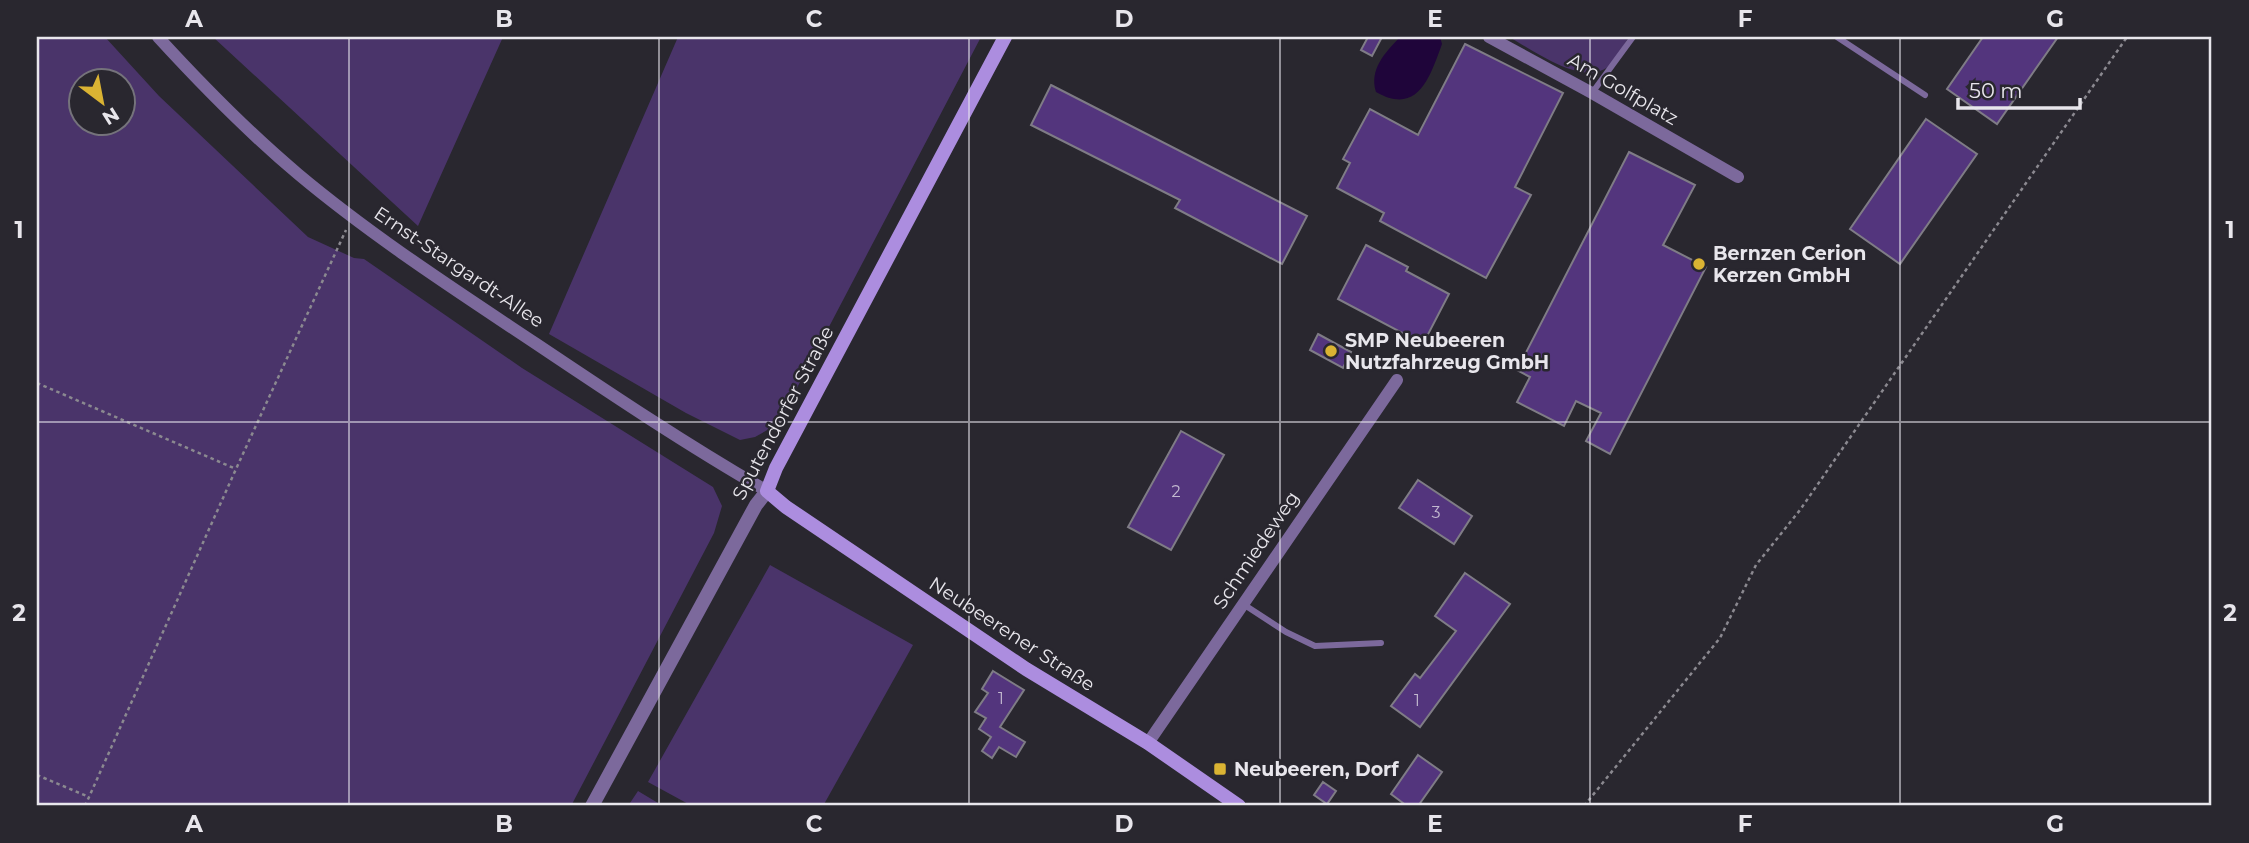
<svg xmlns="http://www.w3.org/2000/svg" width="2249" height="843" viewBox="0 0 2249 843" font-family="Montserrat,sans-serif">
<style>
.green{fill:#4a346a;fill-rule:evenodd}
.water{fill:#1f053a}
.building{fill:#53357d;stroke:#7f7c86;stroke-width:2}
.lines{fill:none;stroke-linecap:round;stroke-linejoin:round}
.path{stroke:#8b8990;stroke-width:2.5;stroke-dasharray:3.5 3.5;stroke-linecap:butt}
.service{stroke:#7c699c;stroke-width:6}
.minor{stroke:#7c699c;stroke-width:12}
.tertiary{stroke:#7c699c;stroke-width:14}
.secondary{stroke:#ac8ddf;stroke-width:14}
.grid{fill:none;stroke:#e8e6ec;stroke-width:2;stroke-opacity:0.55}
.poi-dot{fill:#dab333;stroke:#29272f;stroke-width:2.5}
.labels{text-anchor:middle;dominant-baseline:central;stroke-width:5;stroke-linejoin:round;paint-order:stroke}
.number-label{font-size:16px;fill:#c3bad0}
.street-label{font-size:19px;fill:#e8e6ec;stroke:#29272f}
.poi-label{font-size:19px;font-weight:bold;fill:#e8e6ec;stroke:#29272f;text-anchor:start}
.neatline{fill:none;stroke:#e8e6ec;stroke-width:2.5}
.grid-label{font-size:23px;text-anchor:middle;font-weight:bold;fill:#e8e6ec}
</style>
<rect width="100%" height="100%" fill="#29272f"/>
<path class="green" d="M 37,37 L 105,37 L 159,96 L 308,237 L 354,258 L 364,259 L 522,368 L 713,487 L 722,506 L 714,533 L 571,806 L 37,806 ZM 80,80 L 122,80 L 122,122 L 80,122 Z
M 213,37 L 503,37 L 418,226 Z
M 678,37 L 981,37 L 778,424 L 755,437 L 740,440 L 686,413 L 549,334 Z
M 1509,37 L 1629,37 C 1623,45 1618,58 1610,65 C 1585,89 1533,50 1509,37 Z
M 770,565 L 913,645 L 823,806 L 692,806 L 648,782 Z
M 638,791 L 663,806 L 628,806 Z"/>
<path class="water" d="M 1400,37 L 1440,37 L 1442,44 C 1430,77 1418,116 1376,92 C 1369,69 1385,53 1400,37 Z"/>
<path class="building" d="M 1368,37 L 1382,37 L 1372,56 L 1361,50 Z
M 1983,37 L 2058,37 L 1997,124 L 1947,89 Z
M 1465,44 L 1563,93 L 1515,187 L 1531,195 L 1486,278 L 1380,221 L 1384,213 L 1337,188 L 1350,163 L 1343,159 L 1370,109 L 1418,135 Z
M 1051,85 L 1307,216 L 1282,264 L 1175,208 L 1180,200 L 1031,125 Z
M 1926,119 L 1977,154 L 1900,264 L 1850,229 Z
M 1629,152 L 1695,185 L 1663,245 L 1706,267 L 1610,454 L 1586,441 L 1601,413 L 1576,401 L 1564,426 L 1517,402 L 1530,377 L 1517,370 Z
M 1366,245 L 1408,267 L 1406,271 L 1449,294 L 1423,344 L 1338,299 Z
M 1318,334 L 1351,352 L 1343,368 L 1310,350 Z
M 1181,431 L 1224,455 L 1171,550 L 1128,527 Z
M 1418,480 L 1472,516 L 1454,544 L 1399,508 Z
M 1465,573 L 1510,604 L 1420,727 L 1391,706 L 1415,674 L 1420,678 L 1456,631 L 1435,616 Z
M 993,671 L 1024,690 L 1000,727 L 1025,742 L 1016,757 L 999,747 L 992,758 L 982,751 L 991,737 L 979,729 L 986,718 L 975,712 L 988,693 L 982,689 Z
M 1418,755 L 1442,772 L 1418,806 L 1407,806 L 1391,794 Z
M 1323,782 L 1336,791 L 1327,804 L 1314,795 Z"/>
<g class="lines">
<path class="path" d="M 37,383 L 236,469
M 37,775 L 89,797
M 85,806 L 236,469 L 346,230
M 1584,806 L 1720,638 L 1756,565 L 1800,510 L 2127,37"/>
<path class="service" d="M 1837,37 L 1925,95
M 1592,93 L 1633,37
M 1243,604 L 1286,632 L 1315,646 L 1381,643"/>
<path class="minor" d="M 158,37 C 202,85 248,132 298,174 C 372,236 454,289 535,343 C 611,394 687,445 767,491
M 1489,37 L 1592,93 L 1738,177
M 1148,743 L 1397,380"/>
<path class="tertiary" d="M 592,806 L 756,505 L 767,491"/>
<path class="secondary" d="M 1005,37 L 776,468 L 767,491 L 786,507 L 1026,669 L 1148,743 L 1239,806"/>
</g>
<path class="grid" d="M 349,37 L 349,806M 659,37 L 659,806M 969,37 L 969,806M 1280,37 L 1280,806M 1590,37 L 1590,806M 1900,37 L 1900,806M 37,422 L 2212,422"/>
<g class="poi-dot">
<circle cx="1699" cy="264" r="7"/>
<circle cx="1331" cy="351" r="7"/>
<rect x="1213" y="762" width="14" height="14" rx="3.5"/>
</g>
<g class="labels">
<g class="number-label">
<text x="1176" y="491">2</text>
<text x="1436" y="512">3</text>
<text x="1001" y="698">1</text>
<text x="1417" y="700">1</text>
</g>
<g class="street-label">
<text transform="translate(1623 89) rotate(30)">Am Golfplatz</text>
<text transform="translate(459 267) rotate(34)">Ernst-Stargardt-Allee</text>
<text transform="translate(783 413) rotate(-62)">Sputendorfer Straße</text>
<text transform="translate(1256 550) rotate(-56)">Schmiedeweg</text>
<text transform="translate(1012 634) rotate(33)">Neubeerener Straße</text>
</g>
<g class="poi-label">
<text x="1713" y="253">Bernzen Cerion<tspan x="1713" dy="22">Kerzen GmbH</tspan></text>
<text x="1345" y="340">SMP Neubeeren<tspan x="1345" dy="22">Nutzfahrzeug GmbH</tspan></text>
<text x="1234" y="769">Neubeeren, Dorf</text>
</g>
</g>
<rect width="2249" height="843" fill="none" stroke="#29272f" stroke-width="77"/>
<g transform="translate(102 102) rotate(148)"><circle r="33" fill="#29272f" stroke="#75737b" stroke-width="2"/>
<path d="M0-5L12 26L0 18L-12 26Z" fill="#dab333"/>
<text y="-10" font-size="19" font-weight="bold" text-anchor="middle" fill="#e8e6ec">N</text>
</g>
<path d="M1958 98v10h122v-10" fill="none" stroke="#e8e6ec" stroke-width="3.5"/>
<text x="1969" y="98" font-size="21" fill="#e8e6ec" stroke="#29272f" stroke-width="5" paint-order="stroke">50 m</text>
<rect x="38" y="38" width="2172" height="766" class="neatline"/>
<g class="grid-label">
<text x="194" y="27">A</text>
<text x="504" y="27">B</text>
<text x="814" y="27">C</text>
<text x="1124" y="27">D</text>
<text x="1435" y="27">E</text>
<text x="1745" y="27">F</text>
<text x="2055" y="27">G</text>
<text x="19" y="238">1</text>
<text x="2230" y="238">1</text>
<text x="19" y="621">2</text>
<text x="2230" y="621">2</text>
<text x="194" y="832">A</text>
<text x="504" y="832">B</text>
<text x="814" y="832">C</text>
<text x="1124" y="832">D</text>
<text x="1435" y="832">E</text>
<text x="1745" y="832">F</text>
<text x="2055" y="832">G</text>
</g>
</svg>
